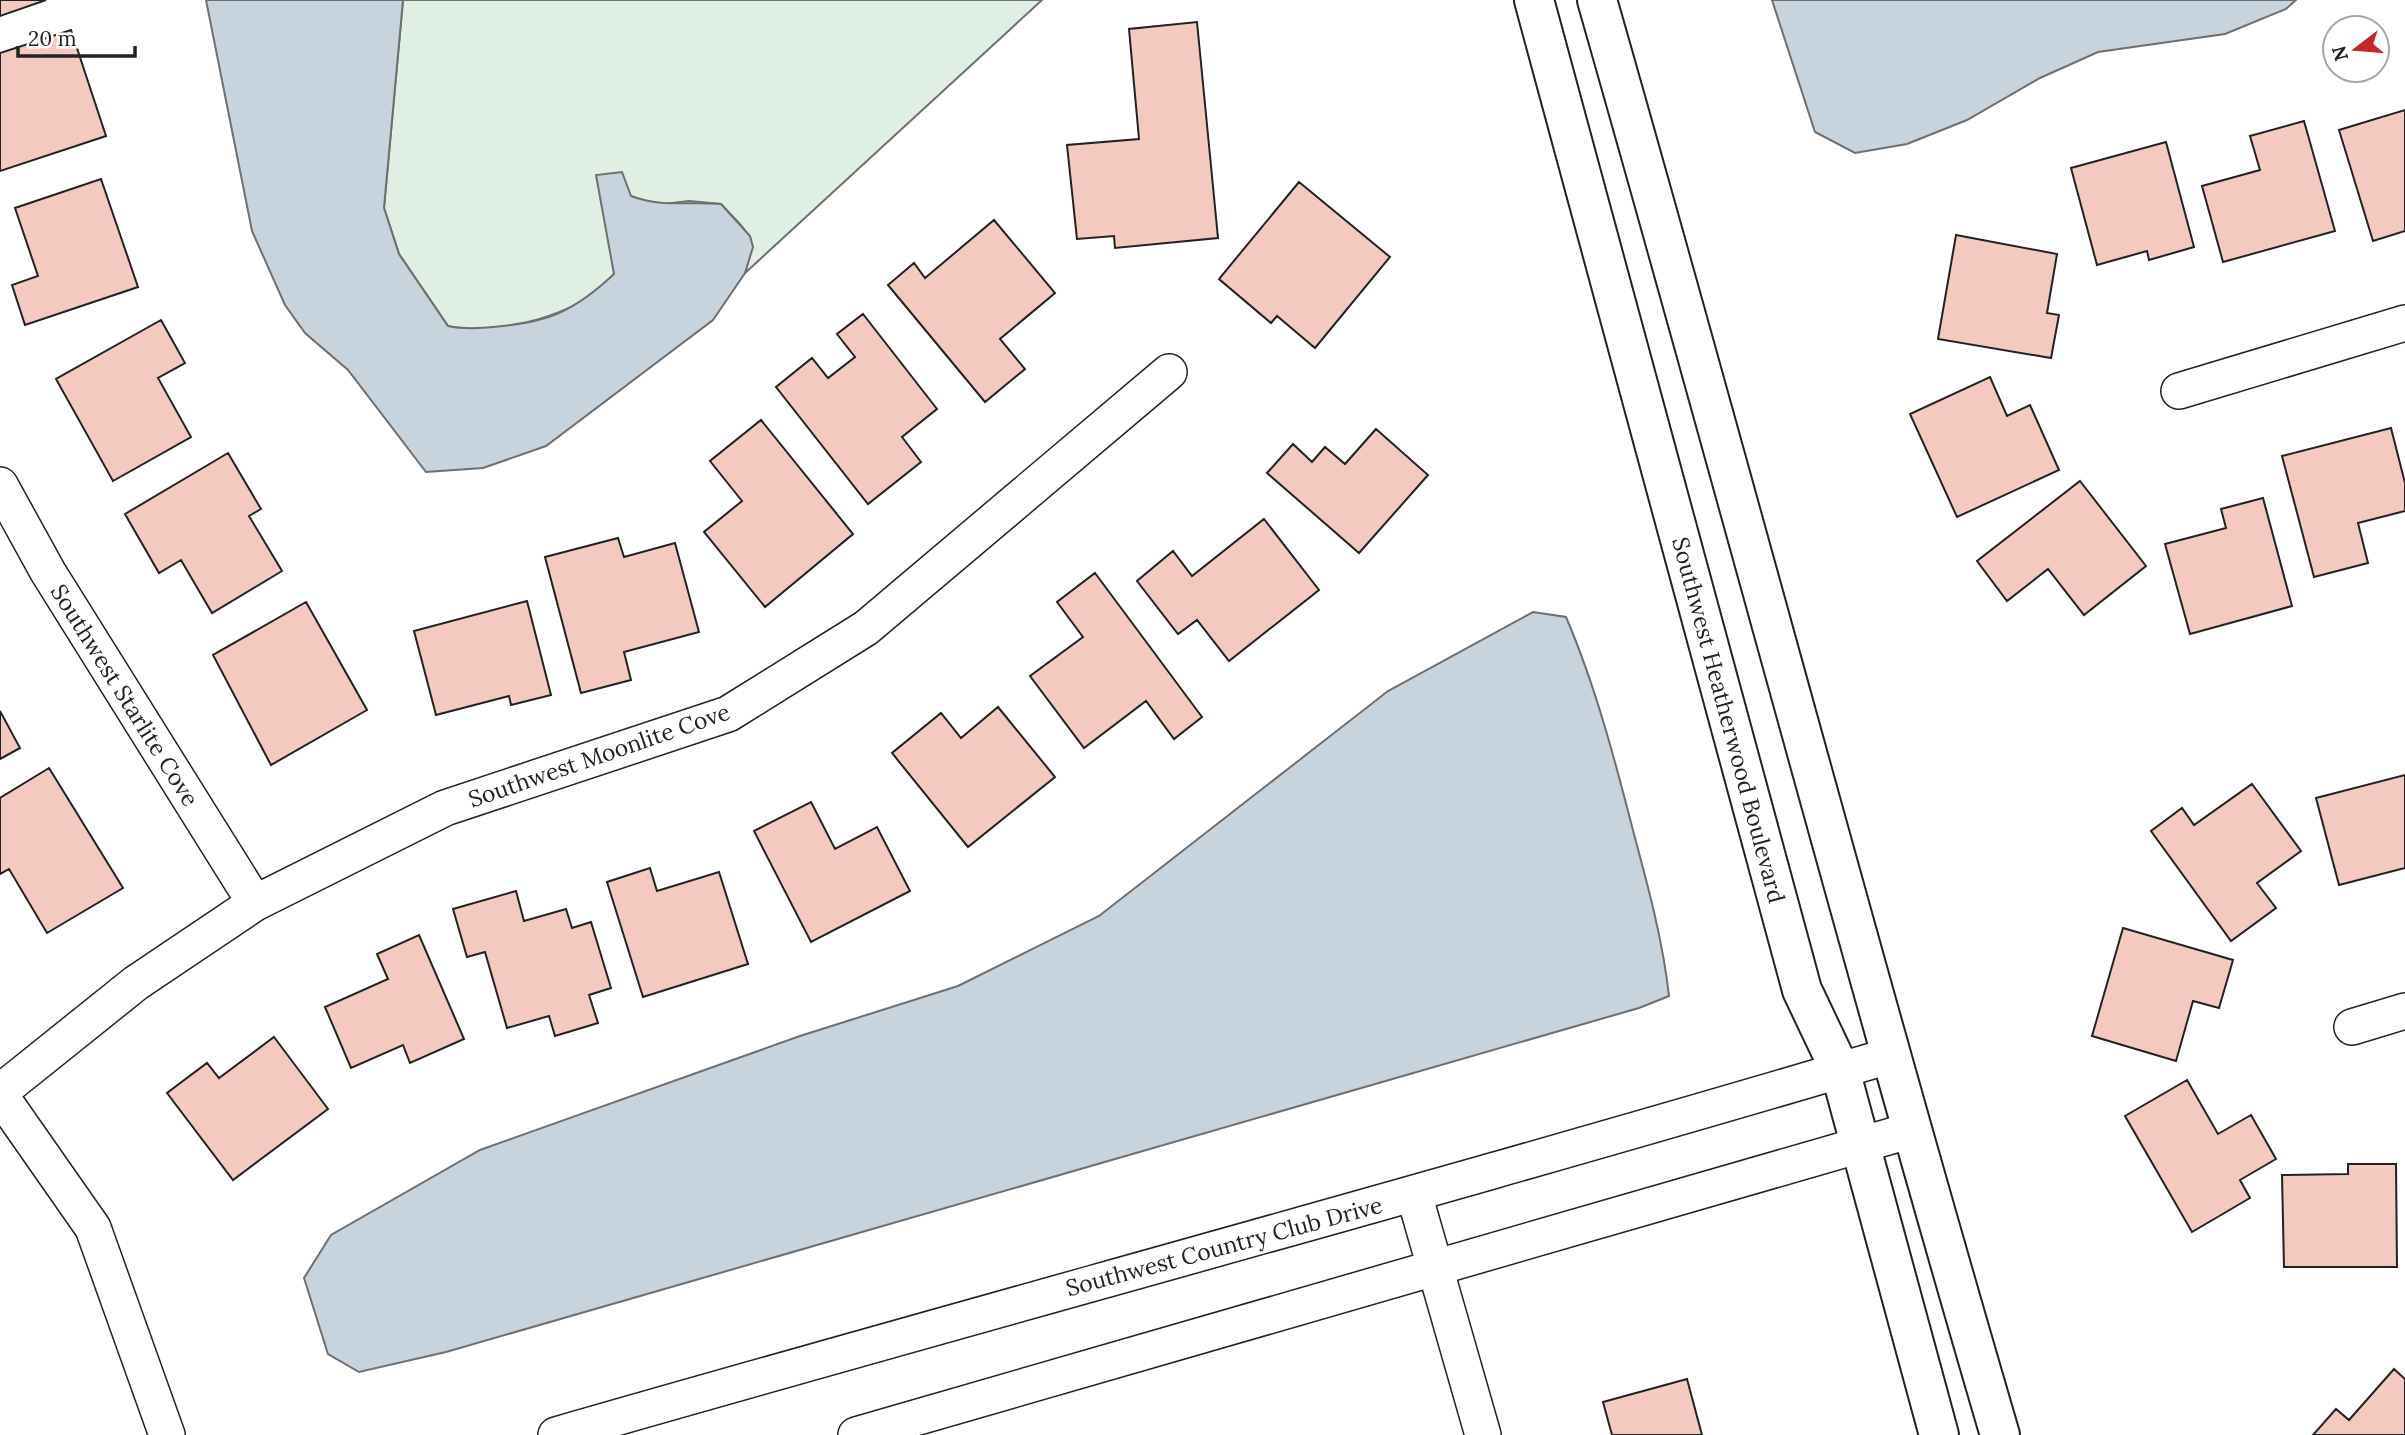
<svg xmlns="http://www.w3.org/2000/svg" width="2405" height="1435" viewBox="0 0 2405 1435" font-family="Lora,serif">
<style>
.green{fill:#e0efe3;stroke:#6f6f6f;stroke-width:2}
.water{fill:#c7d3dd;stroke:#6f6f6f;stroke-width:2}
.building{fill:#f3c9c0;stroke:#222;stroke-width:2}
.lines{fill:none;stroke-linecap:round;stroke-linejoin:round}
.minor-casing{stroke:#222;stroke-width:38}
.tertiary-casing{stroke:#222;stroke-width:42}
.minor{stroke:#fff;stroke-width:35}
.tertiary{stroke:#fff;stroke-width:38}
.labels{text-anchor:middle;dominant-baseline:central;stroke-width:5;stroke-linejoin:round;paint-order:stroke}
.street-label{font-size:23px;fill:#222;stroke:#fff}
</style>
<rect width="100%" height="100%" fill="#fff"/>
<path class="green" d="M 403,0 L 1042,0 L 745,273 C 757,233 747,233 721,204 L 689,201 L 655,205 L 631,196 C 627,212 621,265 613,275 C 585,315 493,337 448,326 L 399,254 L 384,208 Z"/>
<path class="water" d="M 206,0 L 403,0 L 384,208 L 399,254 L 448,326 C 474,332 537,324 561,312 C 581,303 598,289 614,274 L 596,175 L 622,172 L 631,196 C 663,208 687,201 721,204 L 750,236 L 753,247 L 745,273 L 713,320 L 546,446 L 483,468 L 426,472 L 348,370 L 305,333 L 285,305 L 252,231 Z
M 1772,0 L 2296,0 L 2286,9 L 2225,34 L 2098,52 L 2040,78 L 1967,120 L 1907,144 L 1855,153 L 1815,132 Z
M 1533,612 L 1566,617 C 1596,687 1616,764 1635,838 C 1649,890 1663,942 1669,996 L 1639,1008 L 446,1352 L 359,1372 L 328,1354 L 304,1278 L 331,1235 L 480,1150 L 800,1036 L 958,986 L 1099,916 L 1388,691 Z"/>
<path class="building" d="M 0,0 L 46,0 L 0,16 Z
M 1197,22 L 1218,238 L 1115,248 L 1114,236 L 1077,239 L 1067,145 L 1139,139 L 1129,29 Z
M 71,30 L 106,136 L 0,171 L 0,53 Z
M 2405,110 L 2405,231 L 2373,241 L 2339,130 Z
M 2304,121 L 2335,231 L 2223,262 L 2202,186 L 2260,170 L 2250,136 Z
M 2166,142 L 2194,247 L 2149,260 L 2147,251 L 2097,265 L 2071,168 Z
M 101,179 L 138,287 L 25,325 L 12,285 L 38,276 L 15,208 Z
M 1299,182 L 1390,257 L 1315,348 L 1277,316 L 1271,323 L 1219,279 Z
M 994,220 L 1055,293 L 1000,339 L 1025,369 L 985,402 L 888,285 L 914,263 L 925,278 Z
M 1956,235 L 2057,254 L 2047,313 L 2059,315 L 2051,358 L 1938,339 Z
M 863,314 L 937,409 L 902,437 L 921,462 L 868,504 L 776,387 L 812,358 L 828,378 L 855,357 L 837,334 Z
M 161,320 L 185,363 L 158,378 L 191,437 L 113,481 L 56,379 Z
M 1990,377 L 2007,416 L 2030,405 L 2059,470 L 1957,517 L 1910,414 Z
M 761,420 L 853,534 L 765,607 L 704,532 L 742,501 L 710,461 Z
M 2391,428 L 2405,483 L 2405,511 L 2358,523 L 2368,563 L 2314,577 L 2282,456 Z
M 1376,429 L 1428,475 L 1359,553 L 1267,473 L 1293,444 L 1312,462 L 1325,447 L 1345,464 Z
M 228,453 L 261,509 L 249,516 L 282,571 L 212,613 L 181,560 L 159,573 L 125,514 Z
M 2080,481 L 2146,566 L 2084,615 L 2048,569 L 2007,601 L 1977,561 Z
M 2263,498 L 2292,606 L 2190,634 L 2165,544 L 2226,528 L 2221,509 Z
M 1264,519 L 1319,590 L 1229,661 L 1197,620 L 1178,634 L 1137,581 L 1173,551 L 1192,576 Z
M 618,538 L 624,557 L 675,543 L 699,632 L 624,652 L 631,680 L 581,693 L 545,557 Z
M 1095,573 L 1202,717 L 1174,739 L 1146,701 L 1084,748 L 1030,676 L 1083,637 L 1057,602 Z
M 527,601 L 551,695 L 511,705 L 509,696 L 436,715 L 414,631 Z
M 306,602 L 367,710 L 271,765 L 213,655 Z
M 998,707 L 1055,777 L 968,847 L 892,753 L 941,713 L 961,738 Z
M 0,711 L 20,748 L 0,759 Z
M 49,768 L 123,888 L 47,933 L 9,869 L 0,874 L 0,798 Z
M 2405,775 L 2405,868 L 2339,885 L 2316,798 Z
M 2252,784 L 2301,851 L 2257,883 L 2276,908 L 2231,941 L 2151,831 L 2182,808 L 2194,825 Z
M 811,802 L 835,849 L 877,827 L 910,891 L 811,942 L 754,831 Z
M 650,868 L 657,891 L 719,872 L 748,964 L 643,997 L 607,882 Z
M 516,891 L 524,921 L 566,909 L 572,928 L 591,922 L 611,988 L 589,995 L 598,1023 L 555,1036 L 549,1016 L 507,1028 L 485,952 L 467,957 L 453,909 Z
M 2123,928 L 2233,960 L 2219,1008 L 2193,1001 L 2176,1061 L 2092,1036 Z
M 419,935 L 464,1039 L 410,1063 L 403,1045 L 351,1068 L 325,1007 L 388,979 L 377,954 Z
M 274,1037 L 328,1109 L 233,1180 L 167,1093 L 207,1063 L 219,1078 Z
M 2187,1080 L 2218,1134 L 2251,1115 L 2276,1159 L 2240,1180 L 2250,1198 L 2192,1232 L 2125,1116 Z
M 2348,1164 L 2396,1164 L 2397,1267 L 2284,1267 L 2282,1175 L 2348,1174 Z
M 2394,1369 L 2405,1379 L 2405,1435 L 2313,1435 L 2336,1409 L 2349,1420 Z
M 1687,1379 L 1702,1435 L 1612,1435 L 1603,1402 Z"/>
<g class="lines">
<defs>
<path id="minor" d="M 2179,391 L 2405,323
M 0,485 L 48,572 L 255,903
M 2352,1027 L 2405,1011
M 0,1092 L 136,983 L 255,903 L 445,808 L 728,714 L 866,628 L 1169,372
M 0,1095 L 93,1228 L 167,1435
M 1414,1194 L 1483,1435
M 556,1435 C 1001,1307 1448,1187 1892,1055
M 856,1435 L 1912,1130"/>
<path id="tertiary" d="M 1534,0 L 1802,990 L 1840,1070 L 1939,1435
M 1597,0 C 1734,478 1860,958 2000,1435"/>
</defs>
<use href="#minor" class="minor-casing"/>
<use href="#tertiary" class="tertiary-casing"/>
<use href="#minor" class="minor"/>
<use href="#tertiary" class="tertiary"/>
</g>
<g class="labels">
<g class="street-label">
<text transform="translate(125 695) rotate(58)">Southwest Starlite Cove</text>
<text transform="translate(1729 720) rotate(75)">Southwest Heatherwood Boulevard</text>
<text transform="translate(599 755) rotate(-19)">Southwest Moonlite Cove</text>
<text transform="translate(1224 1246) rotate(-15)">Southwest Country Club Drive</text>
</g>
</g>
<g transform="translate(2356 49) rotate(254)"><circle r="33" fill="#ffffff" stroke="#a7a7a7" stroke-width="2"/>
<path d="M0-5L12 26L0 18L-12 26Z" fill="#c62828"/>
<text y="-10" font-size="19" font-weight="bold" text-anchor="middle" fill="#222222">N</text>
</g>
<path d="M18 46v10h117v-10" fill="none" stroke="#222222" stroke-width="3.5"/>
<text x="28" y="46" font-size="21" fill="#222222" stroke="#ffffff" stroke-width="5" paint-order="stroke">20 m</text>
</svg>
